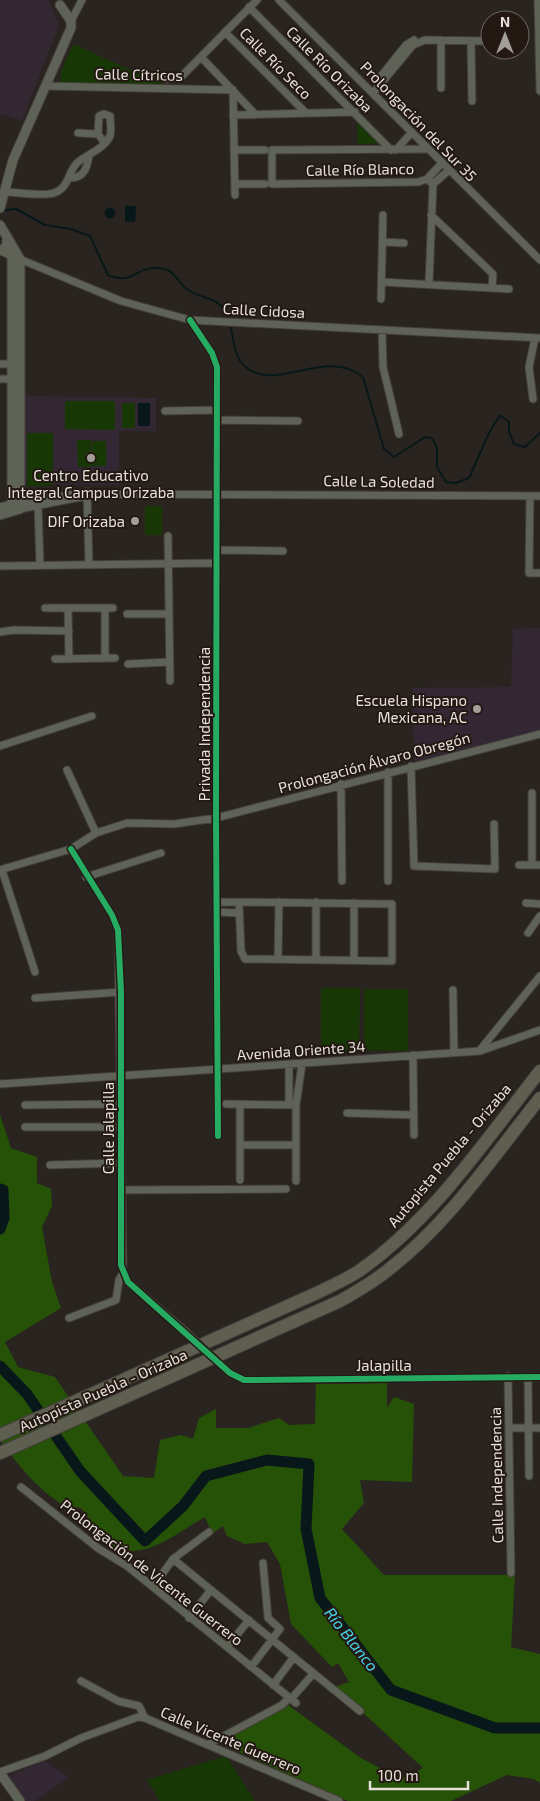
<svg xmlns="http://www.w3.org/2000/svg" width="540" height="1801" viewBox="0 0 540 1801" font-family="'Exo 2',sans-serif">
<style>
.industrial{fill:#332732}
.education{fill:#332733}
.green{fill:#173804}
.forest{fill:#255207}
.water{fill:#08181a}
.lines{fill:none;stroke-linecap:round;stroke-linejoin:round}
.stream{stroke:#08181a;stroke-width:2}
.river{stroke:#08181a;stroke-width:11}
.minor-casing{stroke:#433e3a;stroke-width:9}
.tertiary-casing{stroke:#433e3a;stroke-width:11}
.motorway-casing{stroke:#433e3a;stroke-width:14}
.minor{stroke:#5f6256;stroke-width:7}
.tertiary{stroke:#5f6256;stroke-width:9}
.motorway{stroke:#5f5f51;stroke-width:12}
.minor-bridge-casing{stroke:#433e3a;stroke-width:9;stroke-linecap:butt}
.minor-bridge{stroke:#5f6256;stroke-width:7}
.cycleway-casing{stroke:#231912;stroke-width:9}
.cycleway{stroke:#26ab63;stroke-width:6}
.poi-dot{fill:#a49e99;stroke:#231912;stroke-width:2}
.labels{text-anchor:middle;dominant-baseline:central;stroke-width:4;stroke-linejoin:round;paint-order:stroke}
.street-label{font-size:15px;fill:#e7e0db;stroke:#231912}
.poi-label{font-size:15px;fill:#e7e0db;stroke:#231912;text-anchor:end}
.water-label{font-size:16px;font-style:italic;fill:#45d3ec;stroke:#231912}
</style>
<rect width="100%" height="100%" fill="#29241f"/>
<path class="industrial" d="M 0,0 L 49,0 L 59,25 L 22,121 L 0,114 Z"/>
<path class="education" d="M 23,396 L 156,398 L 156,431 L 119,431 L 119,485 L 23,484 Z
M 540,628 L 540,730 L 414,762 L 413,688 L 511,687 L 513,629 Z
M 45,1761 L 69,1777 L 35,1801 L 27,1801 L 9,1776 Z"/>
<path class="green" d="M 75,45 L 148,78 L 153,74 L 162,80 L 162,85 L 60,84 L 61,72 L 72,46 Z
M 357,119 L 381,143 L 358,144 Z
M 65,401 L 115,401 L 115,430 L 65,429 Z
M 122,403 L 135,403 L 135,428 L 122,428 Z
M 27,433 L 53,433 L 53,485 L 27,486 Z
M 77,440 L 91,440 L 91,467 L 78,467 Z
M 92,441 L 106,441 L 106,466 L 92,466 Z
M 145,506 L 162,506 L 162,535 L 145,535 Z
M 321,988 L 360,988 L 359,1051 L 321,1050 Z
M 364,989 L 408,989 L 408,1051 L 364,1050 Z
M 226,1756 L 255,1801 L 160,1801 L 147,1780 Z"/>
<path class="forest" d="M 0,1115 L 11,1148 L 37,1157 L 37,1183 L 51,1189 L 52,1206 L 42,1227 L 52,1282 L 61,1308 L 5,1342 L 18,1367 L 55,1377 L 123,1476 L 154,1478 L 160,1440 L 181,1435 L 193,1439 L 199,1418 L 216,1409 L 216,1428 L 248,1428 L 279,1418 L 289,1425 L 315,1424 L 316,1379 L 387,1379 L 387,1408 L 394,1397 L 414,1404 L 412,1482 L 360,1480 L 364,1503 L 342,1529 L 384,1575 L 515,1575 L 511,1647 L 540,1654 L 540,1783 L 534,1779 L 507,1775 L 451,1801 L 348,1801 L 217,1742 L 288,1705 L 361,1758 L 401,1779 L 423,1768 L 335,1687 L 349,1682 L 338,1663 L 332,1667 L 291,1624 L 280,1564 L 267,1542 L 245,1544 L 227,1536 L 223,1526 L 212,1534 L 205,1517 C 176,1533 135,1570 104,1539 C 96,1529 88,1518 81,1508 C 76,1507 70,1508 65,1506 C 39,1491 17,1464 0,1440 Z"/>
<path class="water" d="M 125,206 L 136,206 L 135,222 L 125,222 Z
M104.5 213a5.5 5.5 0 1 1 11 0a5.5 5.5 0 1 1-11 0Z
M 138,403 L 150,403 L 150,426 L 138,426 Z"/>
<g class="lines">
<path class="stream" d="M 5,210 L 16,209 L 45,225 L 71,229 L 90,236 L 108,275 C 133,285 134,268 155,268 C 177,268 174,280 188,290 C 206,301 217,295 228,316
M 231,328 C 233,338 234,352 240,361 C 269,399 324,345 363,377 L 384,449 L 394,457 L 425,437 L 432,438 L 437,448 L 437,467 L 446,482 L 456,483 L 469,478 L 489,433 L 500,415 L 509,422 L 509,432 L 514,444 L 525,447 L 540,433"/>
<path class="river" d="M 0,1189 L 3,1190 L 4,1218 L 0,1229
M 0,1366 L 27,1394 L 80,1471 L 145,1541 L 183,1506 L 206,1476 L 267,1460 L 309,1464 L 306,1529 L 320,1598 L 391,1690 L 495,1728 L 540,1728"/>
<defs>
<path id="minor" d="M 279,0 L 540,260
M 538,0 L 540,91
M 249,7 L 391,150
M 71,21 L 82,0
M 225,32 L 306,113
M 441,40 L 441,88
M 471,41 L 472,101
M 201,57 L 255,114
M 166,79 L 181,77 L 257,0
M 378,80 L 406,45 L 414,40
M 45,86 L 233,90 L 235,195
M 373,93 L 413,45 L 425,40 L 490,41
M 233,115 L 355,112
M 78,133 L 98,134
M 427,149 L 272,150 L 272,184 L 418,182 L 427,179 L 441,164
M 234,150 L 265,150
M 396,150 L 412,132
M 70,178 C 84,178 87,168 89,156
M 427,179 L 433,184 L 429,283
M 235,184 L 265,184
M 433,184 L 448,171
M 4,192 C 19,192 40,197 54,193 C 69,188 68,172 77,163 C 87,154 104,149 110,136 C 112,131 110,122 110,116 L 104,114 L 99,116 L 98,134 L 104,142
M 431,215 L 493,274 L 492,287
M 383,242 L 404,243
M 0,251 L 121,301 L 190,320 L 540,338
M 382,282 L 509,289
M 381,299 L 383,215
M 190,320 L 212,353 L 217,367 L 216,818 L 218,1136
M 382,330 L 383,367 L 399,434
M 0,364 L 15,364
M 0,379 L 17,379
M 533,399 L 529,367 L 535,338
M 165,411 L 217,410
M 217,420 L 298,421
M 87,492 L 89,564
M 96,494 L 20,509 L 20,503 L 87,492 L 96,494 L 540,496
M 20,495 L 46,494
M 530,496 L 529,573 L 540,573
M 38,505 L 40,565
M 168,536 L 170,681
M 217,550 L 283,551
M 0,566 L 217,563
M 45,608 L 113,608
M 68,608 L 69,659
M 127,614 L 168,614
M 0,632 L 14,630 L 69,631
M 105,657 L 105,608
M 55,659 L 115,658
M 128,664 L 169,662
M 0,746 L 92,716
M 411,766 L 414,866 L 495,869 L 494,824
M 67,770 L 96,833
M 388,772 L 388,881
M 341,784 L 342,881
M 532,793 L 532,865
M 71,849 L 112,915 L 118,930 L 123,1273 L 128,1282 L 187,1333
M 519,865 L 540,865
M 0,870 L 71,849 L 96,833 L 127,823 L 174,824 L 216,818 L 540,734
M 2,870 L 35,972
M 86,877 L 161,853
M 216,902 C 275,902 333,903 392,904 L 392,961 L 245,959 L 241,951 L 239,902
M 316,902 L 316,960
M 354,903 L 354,960
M 526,903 L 540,904
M 216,912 L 239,913
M 528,933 L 540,916
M 278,959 L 279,902
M 453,990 L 454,1052
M 35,998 L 121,992
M 480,1050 L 540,976
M 413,1055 L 414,1135
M 289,1065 L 289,1105
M 0,1084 L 480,1051 L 540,1030
M 226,1104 L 296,1105
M 25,1105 L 120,1104
M 240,1105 L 240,1180
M 347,1113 L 414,1115
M 25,1127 L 120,1127
M 240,1145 L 296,1145
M 50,1165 L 120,1163
M 296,1181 L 296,1105 L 302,1064
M 121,1190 L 286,1189
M 69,1318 L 116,1300 L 119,1280 L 123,1273
M 230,1373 L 244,1380 L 540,1377
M 508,1376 L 511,1573
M 528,1377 L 529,1476
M 510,1428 L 540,1428
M 21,1487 L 99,1549 L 127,1566 L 296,1703
M 173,1559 L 360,1711
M 153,1587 L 173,1559 L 209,1532
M 189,1618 L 210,1591
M 227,1647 L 249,1620
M 251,1667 L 280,1629 L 268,1618 L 263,1563
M 81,1681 L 118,1701 L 139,1706 L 145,1718
M 273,1685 L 294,1657
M 291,1699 L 313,1674
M 209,1744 L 282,1705 L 289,1698
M 0,1772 L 45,1756 L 81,1738 L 138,1717 L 145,1718 L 339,1801"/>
<path id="tertiary" d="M 0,208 L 13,160 L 71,28 L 71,21 L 60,5
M 0,225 L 20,259 L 20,503 L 0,508
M 0,250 L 6,248 L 7,240
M 12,511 L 12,256
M 0,515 L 20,509
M 0,1773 L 20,1801"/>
<path id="motorway" d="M 0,1435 L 319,1292 C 333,1285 347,1279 359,1271 C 433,1219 485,1141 540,1071
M 0,1453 L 340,1301 C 356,1292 373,1282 388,1270 C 448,1224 493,1157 540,1098"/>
</defs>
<use href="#minor" class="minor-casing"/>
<use href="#tertiary" class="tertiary-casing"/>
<use href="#motorway" class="motorway-casing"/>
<use href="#minor" class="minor"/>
<use href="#tertiary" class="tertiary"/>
<use href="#motorway" class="motorway"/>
<defs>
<path id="minor-bridge" d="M 187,1333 L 230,1373"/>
</defs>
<use href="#minor-bridge" class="minor-bridge-casing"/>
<use href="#minor-bridge" class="minor-bridge"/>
<defs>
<path id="cycleway" d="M 190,320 L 212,353 L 217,367 L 216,818 L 218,1136
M 71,849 L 112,915 L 118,930 L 121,992 L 121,1265 L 128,1282 L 230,1373 L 244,1380 L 540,1377"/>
</defs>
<use href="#cycleway" class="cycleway-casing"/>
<use href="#cycleway" class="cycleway"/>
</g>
<g class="poi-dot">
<circle cx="91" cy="458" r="5"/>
<circle cx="135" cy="521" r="5"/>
<circle cx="477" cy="709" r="5"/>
</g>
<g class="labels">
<g class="street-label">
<text transform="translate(276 63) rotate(45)">Calle Río Seco</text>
<text transform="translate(330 69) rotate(45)">Calle Río Orizaba</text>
<text transform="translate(139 74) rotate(1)">Calle Cítricos</text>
<text transform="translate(419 121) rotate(46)">Prolongación del Sur 35</text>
<text transform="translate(360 169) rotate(-1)">Calle Río Blanco</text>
<text transform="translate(264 310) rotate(3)">Calle Cidosa</text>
<text transform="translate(379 481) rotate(1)">Calle La Soledad</text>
<text transform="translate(204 724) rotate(-90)">Privada Independencia</text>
<text transform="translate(374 762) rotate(-15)">Prolongación Álvaro Obregón</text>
<text transform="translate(301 1050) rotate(-4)">Avenida Oriente 34</text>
<text transform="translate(108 1128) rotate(-90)">Calle Jalapilla</text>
<text transform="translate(449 1155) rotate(-50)">Autopista Puebla - Orizaba</text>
<text x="384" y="1365">Jalapilla</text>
<text transform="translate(103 1390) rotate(-24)">Autopista Puebla - Orizaba</text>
<text transform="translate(496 1475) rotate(-91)">Calle Independencia</text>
<text transform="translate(152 1572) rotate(38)">Prolongación de Vicente Guerrero</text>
<text transform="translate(231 1740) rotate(23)">Calle Vicente Guerrero</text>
</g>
<g class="poi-label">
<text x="91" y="475" text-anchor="middle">Centro Educativo<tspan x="91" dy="17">Integral Campus Orizaba</tspan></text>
<text x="125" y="521">DIF Orizaba</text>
<text x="467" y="700">Escuela Hispano<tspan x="467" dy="17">Mexicana, AC</tspan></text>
</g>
<g class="water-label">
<text transform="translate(352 1639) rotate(52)">Río Blanco</text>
</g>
</g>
<g transform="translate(505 35)"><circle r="24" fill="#231912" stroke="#716962"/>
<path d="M0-4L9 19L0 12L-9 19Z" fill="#a49e99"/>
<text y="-8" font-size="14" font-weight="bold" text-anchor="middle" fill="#e7e0db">N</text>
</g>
<path d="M370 1781v8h98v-8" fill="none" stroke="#e7e0db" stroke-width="2.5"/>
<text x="378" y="1781" font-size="15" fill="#e7e0db" stroke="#231912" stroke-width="4" paint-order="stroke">100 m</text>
</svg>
